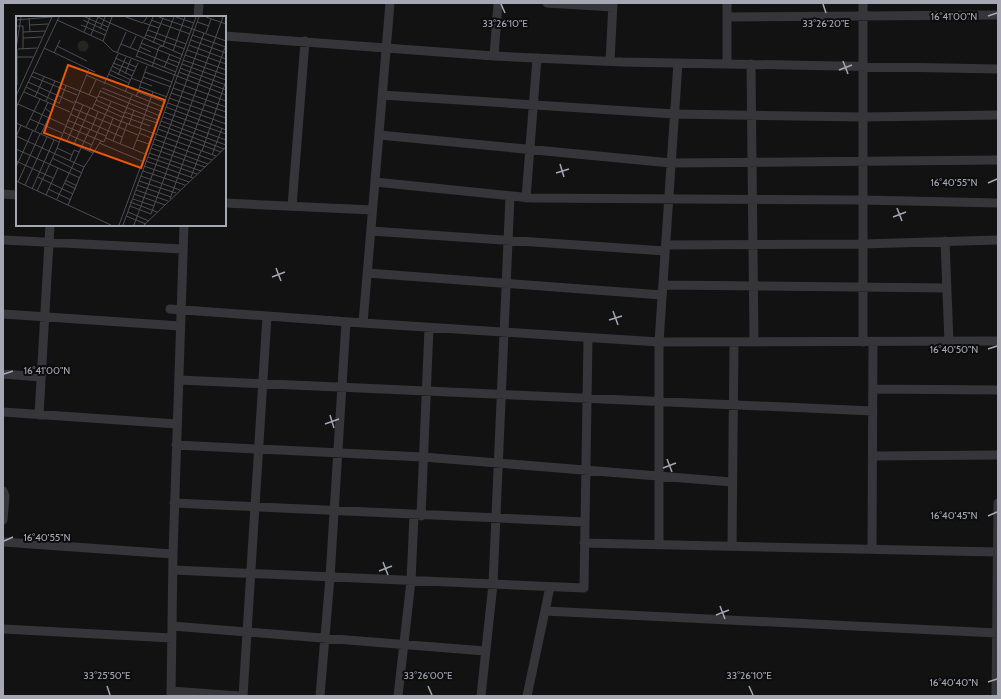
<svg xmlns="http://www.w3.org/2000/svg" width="1001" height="699" viewBox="0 0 1001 699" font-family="Cabin,sans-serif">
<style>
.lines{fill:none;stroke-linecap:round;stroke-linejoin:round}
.minor{stroke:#36353a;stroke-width:9}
.ticks{fill:none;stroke:#a5a7b2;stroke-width:1.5}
.inset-road{fill:none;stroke:#4d4e53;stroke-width:1}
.view{fill:#e8590c;fill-opacity:0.15;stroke:#e8590c;stroke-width:2}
.inset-edge{fill:none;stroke:#a5a7b2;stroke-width:2}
.ticks-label{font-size:10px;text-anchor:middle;fill:#a5a7b2;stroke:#0d0d0e;stroke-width:4;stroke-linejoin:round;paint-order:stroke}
</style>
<rect width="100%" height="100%" fill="#121213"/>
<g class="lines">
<path class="minor" d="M 547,3 L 613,7
M 727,3 L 727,64
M 198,17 L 199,3
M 727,17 L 998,15
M 225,36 L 494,56 L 622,62 L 998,69
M 494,56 L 498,3
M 610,61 L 613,3
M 751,64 L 754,342
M 382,95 L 674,114 L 863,117 L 998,115
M 379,135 L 671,163 L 998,160
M 375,182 L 531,198 L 862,200 L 998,203
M 3,194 L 17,195
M 526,198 L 537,58
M 225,203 L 372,210
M 292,206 L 305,41
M 371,231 L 665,251
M 3,240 L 183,249
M 945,241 L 949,342
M 666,245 L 862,244 L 998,240
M 367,273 L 662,295
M 663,285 L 947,288
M 170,309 L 363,323 L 659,342 L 998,341
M 3,314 L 180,326
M 363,323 L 390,3
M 863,342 L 863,3
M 3,374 L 41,377
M 179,380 L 873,411
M 873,389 L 998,390
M 3,412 L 177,424
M 39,415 L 50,225
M 176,445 L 423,457 L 732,482
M 873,456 L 998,455
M 3,491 L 5,496 L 3,520
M 174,503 L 585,522
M 421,516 L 429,328
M 3,542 L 173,554
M 584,543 L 997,552
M 659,545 L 659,342 L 678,63
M 732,546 L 734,342
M 872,549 L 873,342
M 173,570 L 584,588 L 588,338
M 545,611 L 997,633
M 172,626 L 485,651
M 3,629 L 172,638
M 171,691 L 239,696
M 171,696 L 173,554 L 184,225
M 243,696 L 267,316
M 320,696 L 330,577 L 346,322
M 398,696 L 411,581 L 414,515
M 481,696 L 493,584 L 510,196
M 527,696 L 550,587
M 996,696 L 998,503"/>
</g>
<path class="ticks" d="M 501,4 L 505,13M 823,4 L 826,13M 988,16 L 997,13M 843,61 L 848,74M 839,70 L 852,65M 560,164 L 564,177M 556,173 L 569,169M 988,183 L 997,179M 897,208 L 902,221M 893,217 L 906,212M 276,268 L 281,281M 272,277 L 285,272M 613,311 L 618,325M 609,320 L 622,316M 988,349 L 997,346M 4,374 L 13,371M 330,415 L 334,428M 325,424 L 339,419M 667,459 L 672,472M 663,468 L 676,463M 988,516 L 997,512M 4,541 L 13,537M 383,562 L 388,575M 379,571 L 392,566M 720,606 L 725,619M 716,615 L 729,610M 988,682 L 997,679M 107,686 L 110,695M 428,686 L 432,695M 749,686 L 753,695"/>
<g transform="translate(16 16)">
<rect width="210" height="210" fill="#121213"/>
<path d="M61.5 30a5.5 5.5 0 1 1 11 0a5.5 5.5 0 1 1-11 0Z" fill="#212723"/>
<path class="inset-road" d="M 69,1 L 92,11M 82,1 L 94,7M 110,1 L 127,7 L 131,1M 143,1 L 210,25M 160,1 L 178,7M 190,1 L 210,8M 13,2 L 14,16M 0,4 L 35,1M 41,4 L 87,25 L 97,35 L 210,79M 67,4 L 91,15M 135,4 L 174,18M 181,6 L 193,10M 94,7 L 167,39M 128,7 L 143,12M 14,9 L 32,8M 65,9 L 89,19M 0,10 L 7,10 L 7,33M 84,13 L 89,1M 132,14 L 170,28M 7,16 L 29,15M 68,16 L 74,1M 190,17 L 195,3M 75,19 L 82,1M 130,19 L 169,33M 176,19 L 210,31M 7,22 L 26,21M 128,23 L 137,1M 175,24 L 210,37M 87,25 L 96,1M 125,27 L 165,43M 137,27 L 147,2M 105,28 L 162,51M 173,29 L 210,43M 41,30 L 71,45M 124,31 L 135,36M 28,32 L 79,56M 114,32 L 120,20M 0,33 L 5,1M 2,33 L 21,32M 171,34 L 210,48M 157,35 L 169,1M 38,37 L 44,24M 101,37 L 110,16M 169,39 L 210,54M 120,40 L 160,56M 1,41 L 17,41M 120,41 L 127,23M 99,42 L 120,51M 152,43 L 164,47M 167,44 L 210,59M 97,47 L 118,55M 166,48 L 210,64M 96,50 L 116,60M 136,51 L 143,31 L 147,30 L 158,1M 148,52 L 154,38M 164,52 L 210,69M 94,54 L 115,64M 17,56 L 81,82M 129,56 L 156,66M 163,56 L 210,74M 92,58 L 113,67M 109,58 L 115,43M 70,59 L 147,91M 102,59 L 110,41M 15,60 L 61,79M 127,61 L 155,71M 115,62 L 136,70M 12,66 L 58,87M 159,66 L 210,85M 88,68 L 102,38M 1,69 L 1,33M 10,71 L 43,87M 124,71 L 151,81M 86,72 L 145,95M 157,72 L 210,91M 84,75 L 144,100M 8,76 L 54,96M 109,76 L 122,47M 122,76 L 149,86M 155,77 L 210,96M 73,79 L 80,64M 0,80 L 36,1M 82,80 L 142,104M 19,81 L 28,61M 120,81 L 131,50M 153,82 L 210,102M 80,84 L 108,97M 30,85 L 39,65M 58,85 L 104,105 L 200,140M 152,87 L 210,108M 2,88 L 49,109M 43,88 L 50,70M 78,88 L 106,101M 150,91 L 210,114M 0,92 L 43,1M 56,92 L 122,119M 76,93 L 85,74M 108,96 L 141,107M 148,96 L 210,118M 54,98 L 106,121M 106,100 L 134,110M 147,101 L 210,124M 14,103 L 46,117M 51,104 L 90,120M 145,105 L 210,129M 0,107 L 43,126M 113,109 L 118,94M 144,109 L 208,133M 49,110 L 88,126 L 97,102M 10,111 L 24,83M 124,112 L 137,76M 142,113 L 205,136M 75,114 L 82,96M 19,115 L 32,86M 47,116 L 76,129M 123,117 L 135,122M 25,118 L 35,97 L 29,92M 0,120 L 68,151M 0,121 L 5,109M 44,122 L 77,137M 90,122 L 129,138M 138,123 L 196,144M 121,124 L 133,128M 51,125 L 67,89M 97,125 L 116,79M 83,127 L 126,145M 58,128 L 74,92M 104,128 L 111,108M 137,128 L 192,148M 173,131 L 210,29M 41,132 L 56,139M 135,132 L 189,151M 0,133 L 64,162M 117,133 L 125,113M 73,135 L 95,86M 186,135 L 210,65M 133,137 L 185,155M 196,139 L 206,112M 132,141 L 181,158M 36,142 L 66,157M 54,144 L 58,134 L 63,136M 0,145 L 37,162M 130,145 L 177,162M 128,150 L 173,166M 0,151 L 17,114M 127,155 L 169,169M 125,160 L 164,174M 22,161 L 57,178M 175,161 L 185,135M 49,164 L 61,170M 0,165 L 95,209M 123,165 L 160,177M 2,166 L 24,118M 48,167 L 60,173M 9,169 L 31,121M 121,169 L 155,181M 16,173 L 38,124M 32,173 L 55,184M 120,174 L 152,185M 21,175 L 39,137 L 73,53M 118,178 L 149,189M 30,179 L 42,152M 41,183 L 74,113M 117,183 L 138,190M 154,183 L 173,130M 114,186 L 141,196M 52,189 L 68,151 L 85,125M 114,190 L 135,198 L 207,1M 112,196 L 133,205M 110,200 L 130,208M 103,209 L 180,1M 107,209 L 183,1M 118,209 L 188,17M 128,209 L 210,131"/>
<path class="view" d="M 52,49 L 149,84 L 125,152 L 28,117 Z"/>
<rect width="210" height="210" class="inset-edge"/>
</g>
<g class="ticks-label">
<text x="954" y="20">16°41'00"N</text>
<text x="505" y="27">33°26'10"E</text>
<text x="826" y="27">33°26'20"E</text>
<text x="954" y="186">16°40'55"N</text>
<text x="954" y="353">16°40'50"N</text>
<text x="47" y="374">16°41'00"N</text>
<text x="954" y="519">16°40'45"N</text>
<text x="47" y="541">16°40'55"N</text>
<text x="107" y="679">33°25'50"E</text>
<text x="428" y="679">33°26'00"E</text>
<text x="749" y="679">33°26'10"E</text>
<text x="954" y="686">16°40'40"N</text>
</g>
<rect width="1001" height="699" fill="none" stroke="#a5a7b2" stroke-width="8"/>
</svg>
